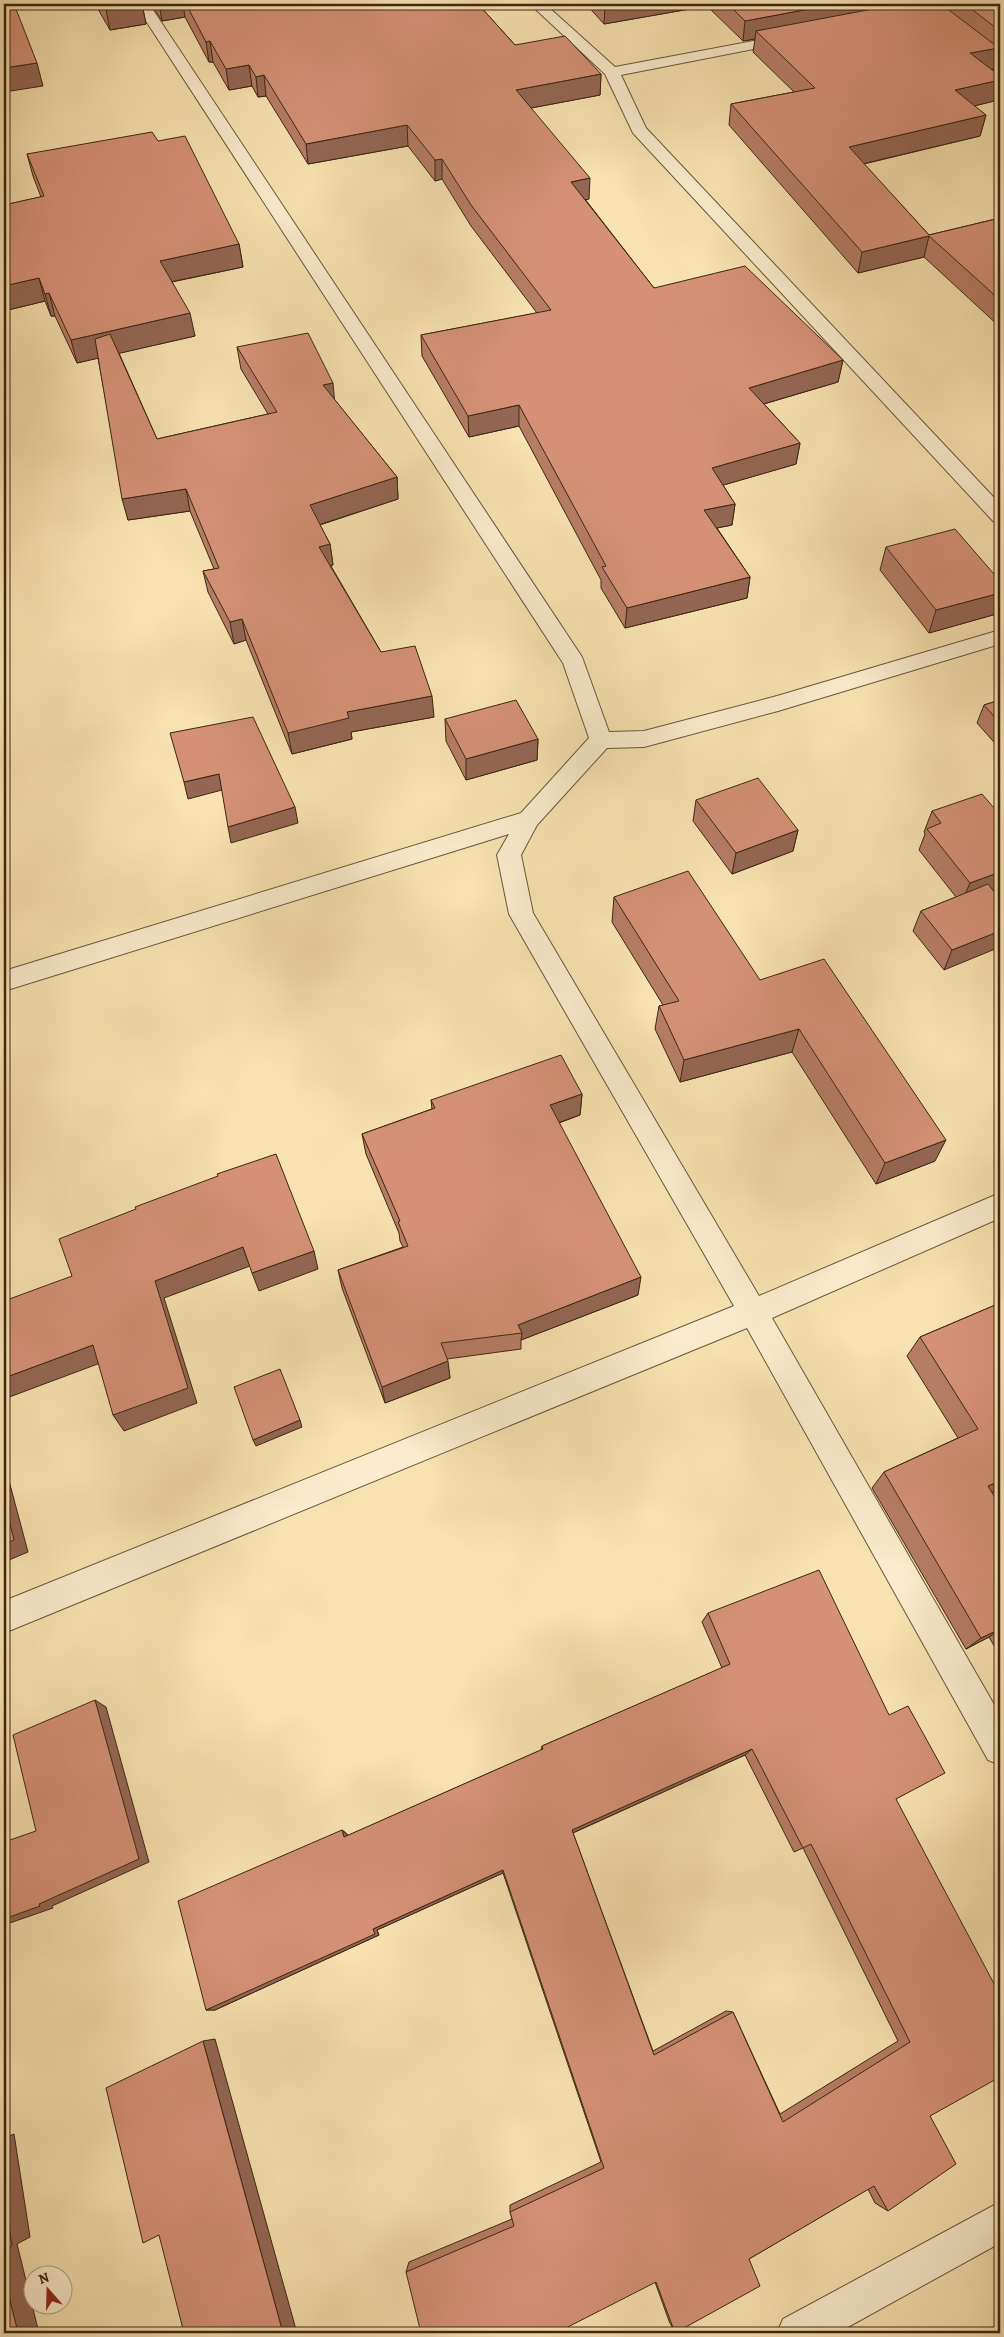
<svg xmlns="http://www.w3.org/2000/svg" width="1004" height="2337" viewBox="0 0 1004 2337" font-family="Alegreya,serif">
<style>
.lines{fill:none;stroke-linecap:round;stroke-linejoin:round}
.minor-casing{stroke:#6b553a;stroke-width:2}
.minor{fill:#faeccc;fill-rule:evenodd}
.wall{fill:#b67d65;stroke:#3c2612;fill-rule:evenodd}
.shaded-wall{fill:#946653;stroke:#3c2612}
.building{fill:#d49176;stroke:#3c2612;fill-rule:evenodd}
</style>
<rect width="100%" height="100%" fill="#f8e2b1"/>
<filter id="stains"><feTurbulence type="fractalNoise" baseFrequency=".004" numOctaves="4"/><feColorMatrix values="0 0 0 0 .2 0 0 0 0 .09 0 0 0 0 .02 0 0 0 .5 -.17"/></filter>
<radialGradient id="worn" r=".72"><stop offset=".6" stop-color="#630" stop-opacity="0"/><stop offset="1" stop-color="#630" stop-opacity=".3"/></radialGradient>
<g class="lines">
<defs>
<path id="minor" d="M 135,4 L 149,4 L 582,657 L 609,732 L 644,731 L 777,696 L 1000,630 L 1000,644 L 778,711 L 644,747 L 607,748 L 537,825 L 521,855 L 533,913 L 759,1296 L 1000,1193 L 1000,1218 L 772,1318 L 1000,1715 L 1000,1765 L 988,1760 L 747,1328 L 4,1633 L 4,1601 L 734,1306 L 509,914 L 497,855 L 509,834 L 4,991 L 4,971 L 521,813 L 589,738 L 563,663 Z
M 530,4 L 545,4 L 615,67 L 790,34 L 795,35 L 797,38 L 790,42 L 621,75 L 646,128 L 1000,504 L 1000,522 L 993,521 L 633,133 L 605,74 Z
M 966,34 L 971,35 L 1000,58 L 1000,69 L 995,68 L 961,41 L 959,38 Z
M 1000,2202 L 1000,2243 L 837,2333 L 777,2333 L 783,2319 Z"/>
</defs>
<use href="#minor" class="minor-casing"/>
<use href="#minor" class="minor"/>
</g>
<path class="wall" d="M 95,4 L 142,4 L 146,24 L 110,30 Z
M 151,4 L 478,4 L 515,45 L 601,74 L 600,95 L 531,108 L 589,199 L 585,199 L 654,288 L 843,360 L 838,382 L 764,404 L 800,443 L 796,464 L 723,485 L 735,504 L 732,525 L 717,528 L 750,577 L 747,598 L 625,628 L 601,588 L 601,580 L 519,426 L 469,437 L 422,356 L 421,335 L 537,313 L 471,226 L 442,179 L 435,181 L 408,146 L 308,164 L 266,96 L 258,97 L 252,86 L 229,90 L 213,62 L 209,62 L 185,17 L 162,21 Z
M 586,4 L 941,4 L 949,10 L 951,4 L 1000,4 L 1000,56 L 998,54 L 994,69 L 991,70 L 998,100 L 974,106 L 986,115 L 980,136 L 864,164 L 929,235 L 1000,218 L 1000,327 L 924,257 L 858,273 L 729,125 L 731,104 L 794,92 L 753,52 L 755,39 L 743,41 L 707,6 L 604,24 Z
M 158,141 L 239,244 L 243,267 L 172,282 L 195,336 L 119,353 L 157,439 L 268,414 L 241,369 L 237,347 L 334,399 L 397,477 L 398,499 L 320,525 L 330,544 L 333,565 L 331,566 L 381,652 L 434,717 L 351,732 L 352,739 L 292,754 L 246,640 L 234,644 L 208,592 L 203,571 L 214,569 L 190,511 L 128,520 L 98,358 L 77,363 L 55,316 L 51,316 L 45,301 L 4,311 L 4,205 L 41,197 L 33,176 L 27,154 Z
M 886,547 L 1000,613 L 929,633 L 880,570 Z
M 1000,700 L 1000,749 L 977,723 L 984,705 Z
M 445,719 L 538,739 L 537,760 L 466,780 L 446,741 Z
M 696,800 L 798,830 L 793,851 L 732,874 L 693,821 Z
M 932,811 L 994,891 L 944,970 L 913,931 L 921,911 L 956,897 L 919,850 L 925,834 L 924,832 Z
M 614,897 L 760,980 L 935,1161 L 876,1184 L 792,1052 L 680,1082 L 655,1029 L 659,1006 L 663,1005 L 612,922 Z
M 582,1094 L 580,1115 L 559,1123 L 638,1295 L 521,1340 L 521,1349 L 447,1359 L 450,1378 L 385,1403 L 342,1288 L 338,1270 L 403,1247 L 400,1241 L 399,1233 L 366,1154 L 362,1134 L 432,1109 L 431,1100 Z
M 1000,1303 L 1000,1489 L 992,1493 L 1000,1506 L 1000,1656 L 989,1637 L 966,1649 L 872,1488 L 884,1472 L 958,1438 L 907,1356 L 920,1337 Z
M 708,1613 L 896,1799 L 930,2116 L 888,2211 L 875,2203 L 868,2189 L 749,2259 L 675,2333 L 669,2321 L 655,2282 L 406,2272 L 409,2262 L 512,2219 L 510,2212 L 510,2205 L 601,2162 L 503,1873 L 377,1930 L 379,1935 L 215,2010 L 206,2010 L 342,1830 L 347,1834 L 347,1836 L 541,1750 L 542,1746 L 722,1668 L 702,1622 ZM 745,1755 L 794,1852 L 803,1848 L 898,2041 L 780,2114 L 733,2012 L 726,2011 L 653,2051 L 573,1833 Z"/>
<path class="shaded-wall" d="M 142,4 L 146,24 L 110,30 L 106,10 Z
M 159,4 L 183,4 L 185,17 L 162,21 Z
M 605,4 L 707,4 L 707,6 L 604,24 Z
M 836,4 L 939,4 L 756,31 L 755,39 L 743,41 L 745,21 Z
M 210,41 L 213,62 L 209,62 L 206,42 Z
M 999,48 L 994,69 L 965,74 L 970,53 Z
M 37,63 L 43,86 L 4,92 L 4,68 Z
M 249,65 L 252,86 L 229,90 L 226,69 Z
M 601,74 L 600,95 L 515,111 L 516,90 Z
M 264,75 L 266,96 L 258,97 L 256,77 Z
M 1000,80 L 1000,94 L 998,100 L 950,112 L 955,90 Z
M 986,115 L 980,136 L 845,168 L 849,147 Z
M 407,125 L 408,146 L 308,164 L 306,144 Z
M 442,159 L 442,179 L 435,181 L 435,160 Z
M 590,178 L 589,199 L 570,203 L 571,182 Z
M 929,236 L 924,257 L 858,273 L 862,252 Z
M 239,244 L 243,267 L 165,283 L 160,261 Z
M 39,278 L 45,301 L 4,311 L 4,286 Z
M 49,293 L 55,316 L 51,316 L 45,294 Z
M 190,313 L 195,336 L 77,363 L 71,340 Z
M 843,360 L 838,382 L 746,409 L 749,388 Z
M 333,383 L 335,405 L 323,385 Z
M 519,405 L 519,426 L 469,437 L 468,416 Z
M 800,443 L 796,464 L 710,489 L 712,468 Z
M 397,477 L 398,499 L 312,527 L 310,505 Z
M 186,489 L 190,511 L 128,520 L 122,499 Z
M 735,504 L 732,525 L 701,531 L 704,510 Z
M 330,544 L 333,565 L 322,568 L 319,547 Z
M 750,577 L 747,598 L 625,628 L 627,608 Z
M 1000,593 L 1000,613 L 929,633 L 936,610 Z
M 242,619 L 246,640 L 234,644 L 230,622 Z
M 432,696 L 434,717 L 351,732 L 352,739 L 292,754 L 288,733 L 347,712 Z
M 538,739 L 537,760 L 466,780 L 466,759 Z
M 219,774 L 222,790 L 188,799 L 184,782 Z
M 295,807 L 298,823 L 231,843 L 228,827 Z
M 798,830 L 793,851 L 732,874 L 736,853 Z
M 1000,872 L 1000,889 L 961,903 L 970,883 Z
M 1000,931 L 1000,947 L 944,970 L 952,950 Z
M 799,1029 L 792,1052 L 680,1082 L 684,1060 Z
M 582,1094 L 580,1115 L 549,1126 L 550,1105 Z
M 946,1140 L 935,1161 L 876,1184 L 885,1163 Z
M 243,1247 L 250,1266 L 164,1298 L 197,1403 L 124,1431 L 113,1415 L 155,1281 Z
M 314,1251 L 318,1269 L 259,1291 L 252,1273 Z
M 641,1277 L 638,1295 L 521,1340 L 522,1333 L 518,1325 Z
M 93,1345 L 103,1362 L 4,1399 L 4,1378 Z
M 448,1361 L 450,1378 L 385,1403 L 382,1387 Z
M 300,1420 L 302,1427 L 256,1446 L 253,1440 Z
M 4,1462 L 28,1552 L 4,1562 Z
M 1000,1481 L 1000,1489 L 973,1501 L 988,1486 Z
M 1000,1629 L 1000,1630 L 989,1637 L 966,1649 L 981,1638 Z
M 95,1700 L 106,1707 L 149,1862 L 52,1906 L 53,1908 L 4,1925 L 4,1919 L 39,1904 Z
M 752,1749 L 745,1755 L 570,1834 L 572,1830 Z
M 342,1830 L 347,1834 L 349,1841 L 344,1837 Z
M 503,1870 L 503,1873 L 377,1930 L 379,1935 L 215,2010 L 206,2010 L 373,1929 Z
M 215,2039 L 297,2333 L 283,2333 L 203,2041 Z
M 14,2134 L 30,2237 L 17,2244 L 39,2333 L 18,2333 L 4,2276 L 4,2138 Z"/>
<path class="building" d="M 4,4 L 14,4 L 37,63 L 4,68 Z
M 103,4 L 140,4 L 106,10 Z
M 186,4 L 478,4 L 515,45 L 565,36 L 601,74 L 516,90 L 590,178 L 571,182 L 654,288 L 745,266 L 843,360 L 749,388 L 800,443 L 712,468 L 735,504 L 704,510 L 750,577 L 627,608 L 602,567 L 606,566 L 519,405 L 468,416 L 421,335 L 551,310 L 471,205 L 442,159 L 435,160 L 407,125 L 306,144 L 264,75 L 256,77 L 249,65 L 226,69 L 210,41 L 206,42 Z
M 728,4 L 836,4 L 745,21 Z
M 899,4 L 941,4 L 999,48 L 970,53 L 1000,76 L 1000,80 L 955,90 L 986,115 L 849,147 L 929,235 L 1000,218 L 1000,300 L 929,236 L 862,252 L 731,104 L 815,88 L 756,31 Z
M 965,4 L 1000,4 L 1000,31 Z
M 152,132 L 158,141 L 185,136 L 239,244 L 160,261 L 190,313 L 71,340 L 49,293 L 45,294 L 39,278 L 4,286 L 4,205 L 44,196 L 27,154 Z
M 308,333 L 333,383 L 323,385 L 397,477 L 310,505 L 330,544 L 319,547 L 381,652 L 415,646 L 432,696 L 347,712 L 349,718 L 288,733 L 242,619 L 230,622 L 203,571 L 219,568 L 186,489 L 122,499 L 95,339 L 110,334 L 157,439 L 277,412 L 237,347 Z
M 955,529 L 1000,581 L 1000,593 L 936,610 L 886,547 Z
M 516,700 L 538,739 L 466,759 L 445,719 Z
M 1000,700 L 1000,723 L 984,705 Z
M 253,717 L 295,807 L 228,827 L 219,774 L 184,782 L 170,733 Z
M 758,778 L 798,830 L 736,853 L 696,800 Z
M 982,794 L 1000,815 L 1000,872 L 970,883 L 927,829 L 941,823 L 932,811 Z
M 688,871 L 760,980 L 824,959 L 946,1140 L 885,1163 L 799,1029 L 684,1060 L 659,1006 L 679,1001 L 614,897 Z
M 988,884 L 1000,899 L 1000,931 L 952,950 L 921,911 Z
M 561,1055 L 582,1094 L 550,1105 L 641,1277 L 518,1325 L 522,1333 L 441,1343 L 448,1361 L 382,1387 L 338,1270 L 408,1246 L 398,1222 L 400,1221 L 362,1134 L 435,1108 L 431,1100 Z
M 276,1154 L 314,1251 L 252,1273 L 243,1247 L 155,1281 L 188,1388 L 113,1415 L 93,1345 L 4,1378 L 4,1301 L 72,1276 L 59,1239 L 136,1209 L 135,1207 L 218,1176 L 217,1174 Z
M 1000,1303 L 1000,1481 L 988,1486 L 1000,1506 L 1000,1629 L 981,1638 L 884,1472 L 978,1429 L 920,1337 Z
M 280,1369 L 300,1420 L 253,1440 L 234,1387 Z
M 4,1501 L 14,1540 L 4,1544 Z
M 819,1570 L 889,1715 L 908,1706 L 945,1773 L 896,1799 L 1000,1995 L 1000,2077 L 930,2116 L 956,2164 L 888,2211 L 874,2186 L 749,2259 L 760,2286 L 675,2333 L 656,2282 L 556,2333 L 421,2333 L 406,2272 L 514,2226 L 510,2212 L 604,2168 L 503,1870 L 373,1929 L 375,1934 L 206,2010 L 178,1901 L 342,1830 L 344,1837 L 543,1749 L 542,1746 L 730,1664 L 708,1613 ZM 752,1749 L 803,1848 L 811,1844 L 910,2042 L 783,2122 L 733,2012 L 654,2055 L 572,1830 Z
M 95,1700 L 139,1859 L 39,1904 L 40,1906 L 4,1919 L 4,1842 L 36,1831 L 13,1735 Z
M 203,2041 L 283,2333 L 184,2333 L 159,2235 L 143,2243 L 106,2088 Z
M 4,2191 L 12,2246 L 4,2250 Z
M 4,2276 L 18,2333 L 4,2333 Z"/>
<rect width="1004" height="2337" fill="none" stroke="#f8e2b1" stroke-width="20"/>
<rect x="5" y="5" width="994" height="2327" fill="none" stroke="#3c2612" stroke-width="2.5"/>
<rect x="10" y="10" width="984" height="2317" fill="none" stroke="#3c2612"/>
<g transform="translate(48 2290) rotate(340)"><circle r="24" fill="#faeccc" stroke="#ae9d82"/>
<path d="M0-4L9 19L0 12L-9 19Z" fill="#8f2418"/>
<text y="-8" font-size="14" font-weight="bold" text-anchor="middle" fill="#3c2612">N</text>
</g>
<rect width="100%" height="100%" filter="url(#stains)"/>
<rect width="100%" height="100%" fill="url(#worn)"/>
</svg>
